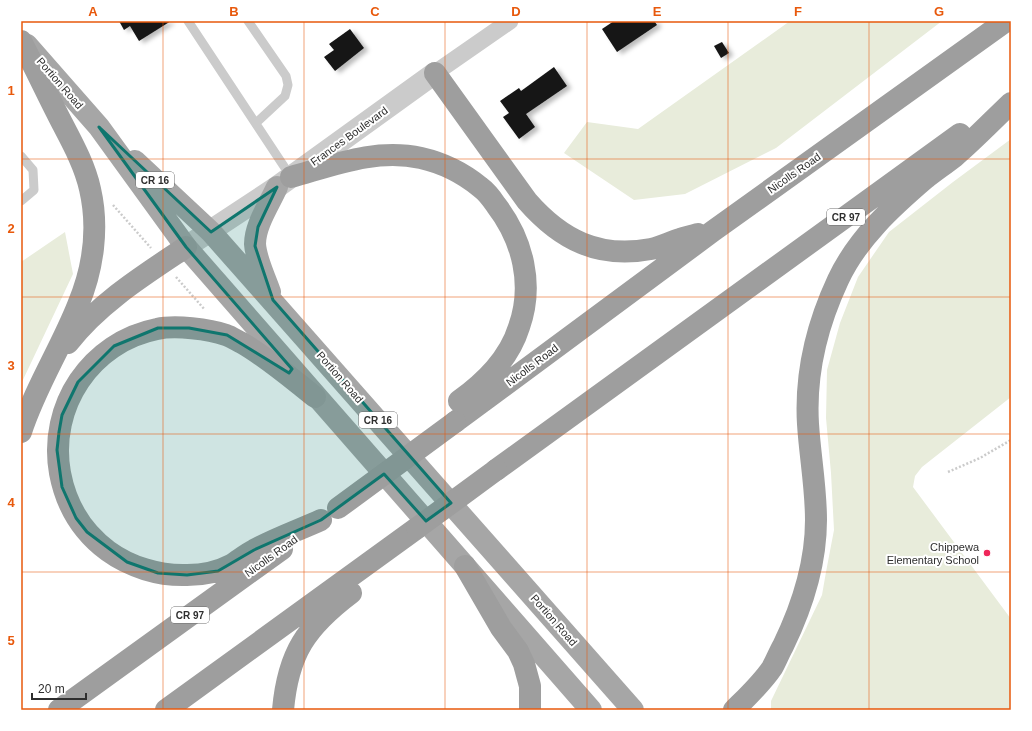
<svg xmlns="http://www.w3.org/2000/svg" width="1032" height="731" viewBox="0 0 1032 731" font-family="Arial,sans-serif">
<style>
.green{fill:#e8ecdb}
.building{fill:#151515;filter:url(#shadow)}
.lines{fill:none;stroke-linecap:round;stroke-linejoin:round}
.path{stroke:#cbcbcb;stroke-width:2.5;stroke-dasharray:2 2;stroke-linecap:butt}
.service{stroke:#cbcbcb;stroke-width:9}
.minor{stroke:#cbcbcb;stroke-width:17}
.tertiary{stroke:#cbcbcb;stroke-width:22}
.primary{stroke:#a6a6a6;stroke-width:22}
.trunk{stroke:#9e9e9e;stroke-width:22}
.trunk-bridge{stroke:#9e9e9e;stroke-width:22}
.marked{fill:#0f766e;fill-opacity:0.2;stroke:#0f766e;stroke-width:3;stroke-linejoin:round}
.grid{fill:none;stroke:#e8590c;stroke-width:1;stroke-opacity:0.55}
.poi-dot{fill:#ef265a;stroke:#fff;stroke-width:1.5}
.labels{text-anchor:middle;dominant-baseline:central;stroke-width:4;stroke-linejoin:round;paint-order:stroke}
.shield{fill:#fff;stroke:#6d6d6d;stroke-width:1}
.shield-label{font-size:10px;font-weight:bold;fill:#2e2e2e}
.street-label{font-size:11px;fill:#2e2e2e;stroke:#fff}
.poi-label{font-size:11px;fill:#2e2e2e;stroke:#fff;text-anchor:end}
.neatline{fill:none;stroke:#e8590c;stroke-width:1.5}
.grid-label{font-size:13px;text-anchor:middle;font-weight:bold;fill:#e8590c}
</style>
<defs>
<filter id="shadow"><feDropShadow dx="4.5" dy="2.5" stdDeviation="2" flood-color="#0004"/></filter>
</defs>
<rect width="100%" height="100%" fill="#fff"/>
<path class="green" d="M 790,21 L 942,21 L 776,148 L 685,194 L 634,200 L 564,153 L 587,122 L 638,129 Z
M 1011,139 L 1011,397 L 922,467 L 915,476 L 913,487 L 1011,619 L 1011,710 L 771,710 L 771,701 L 822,595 L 826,572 L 834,530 L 831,473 L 826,418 L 827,370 L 840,323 L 858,277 L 889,232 L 953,182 Z
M 65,232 L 73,274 L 21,384 L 21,262 Z"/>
<path class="building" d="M 119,21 L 171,21 L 139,41 L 130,26 L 124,30 Z
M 614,21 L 657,21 L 655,22 L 657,25 L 617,52 L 602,29 Z
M 350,29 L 364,48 L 335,71 L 324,57 L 334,50 L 329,44 Z
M 722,42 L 729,53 L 721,58 L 714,46 Z
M 554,67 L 567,86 L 526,114 L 535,127 L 519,139 L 503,117 L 509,113 L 500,101 L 519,88 L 521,91 Z"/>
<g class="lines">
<path class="path" d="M 113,205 L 151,248
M 176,277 L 205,310
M 948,472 L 980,458 L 1011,440"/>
<path class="service" d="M 188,21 L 291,177
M 248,21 L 286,76 L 288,85 L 285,96 L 256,123
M 21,156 L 33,170 L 34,190 L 21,201"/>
<path class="minor" d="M 435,73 L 510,21"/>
<path class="tertiary" d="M 186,247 L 277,187 L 435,73"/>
<path class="primary" d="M 27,45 L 99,127 L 186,247 L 591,710
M 135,161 L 211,232 L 633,710
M 270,292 C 265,277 256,260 255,244 C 255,225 269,205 277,187"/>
<path class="trunk" d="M 21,41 C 35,68 48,96 62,123 C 73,144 85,166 90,189 C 99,228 93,269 78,305 C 61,348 35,388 21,432
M 435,73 L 527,201 C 561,240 599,259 651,249 C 662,247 670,242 680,239 C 686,237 692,236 698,234
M 291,177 C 334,165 376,148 421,158 C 443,163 463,173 480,187 C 487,192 492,199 496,205 C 523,240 534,285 519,327 C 509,359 485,382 459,401
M 68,343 C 99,303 144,275 186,247
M 315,397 C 291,378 268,358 242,343 C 237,341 232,337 226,335 C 209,329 175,325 157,329 C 91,342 48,406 60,473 C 66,505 81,531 108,551 C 130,567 159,576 187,575 C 201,575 218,572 231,565 C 239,560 246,554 254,550 C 276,538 299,530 321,520
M 455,422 L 713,231 L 1006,21
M 496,470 L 960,134
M 465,566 L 501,628 L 518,651 L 524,664 L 530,686 L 530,710
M 59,710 L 282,549
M 166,710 L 417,528
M 283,710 C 288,653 306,627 351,593
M 734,710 C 747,697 762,683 772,668 C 776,661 779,653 783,646 C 802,607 816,563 816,520 C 816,487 810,456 808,424 C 805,374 817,325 838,280 C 857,239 892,207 926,178 C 935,171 945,164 954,157 C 974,140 992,121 1011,103"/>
<path class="trunk-bridge" d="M 338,508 L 455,422
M 417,528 L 496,470"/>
</g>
<path class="marked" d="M 99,127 L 211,232 L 277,187 L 258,227 L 255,246 L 273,300 L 451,503 L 426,521 L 384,474 L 321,520 L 254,550 L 218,571 L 187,575 L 158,573 L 127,562 L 87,532 L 76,518 L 62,487 L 57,450 L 59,432 L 62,415 L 78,382 L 114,346 L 158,328 L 189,328 L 227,335 L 289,373 L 292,369 L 186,247 Z"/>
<path class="grid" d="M 163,21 L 163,710M 304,21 L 304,710M 445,21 L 445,710M 587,21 L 587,710M 728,21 L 728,710M 869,21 L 869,710M 21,159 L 1011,159M 21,297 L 1011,297M 21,434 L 1011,434M 21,572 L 1011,572"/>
<circle class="poi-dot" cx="987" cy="553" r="4"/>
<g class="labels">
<g class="shield">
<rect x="136" y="172" width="38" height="16" rx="3"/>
<rect x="827" y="209" width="38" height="16" rx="3"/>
<rect x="359" y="412" width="38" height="16" rx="3"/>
<rect x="171" y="607" width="38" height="16" rx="3"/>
</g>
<g class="shield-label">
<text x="155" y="180">CR 16</text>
<text x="846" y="217">CR 97</text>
<text x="378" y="420">CR 16</text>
<text x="190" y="615">CR 97</text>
</g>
<g class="street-label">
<text transform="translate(60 83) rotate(49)">Portion Road</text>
<text transform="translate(349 136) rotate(-36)">Frances Boulevard</text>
<text transform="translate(794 173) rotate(-35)">Nicolls Road</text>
<text transform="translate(532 365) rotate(-37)">Nicolls Road</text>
<text transform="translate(340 377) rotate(49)">Portion Road</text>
<text transform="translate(271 556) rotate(-36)">Nicolls Road</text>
<text transform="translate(554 620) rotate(49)">Portion Road</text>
</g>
<g class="poi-label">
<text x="979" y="547">Chippewa<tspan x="979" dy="13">Elementary School</tspan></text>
</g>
</g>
<rect width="1032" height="731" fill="none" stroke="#ffffff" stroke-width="44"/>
<path d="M32 693v6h54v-6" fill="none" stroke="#2e2e2e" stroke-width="2"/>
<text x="38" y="693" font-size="12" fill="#2e2e2e" stroke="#ffffff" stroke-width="3" paint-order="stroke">20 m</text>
<rect x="22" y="22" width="988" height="687" class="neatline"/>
<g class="grid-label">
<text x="93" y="16">A</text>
<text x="234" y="16">B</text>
<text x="375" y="16">C</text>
<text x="516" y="16">D</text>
<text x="657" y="16">E</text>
<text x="798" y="16">F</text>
<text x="939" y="16">G</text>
<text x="11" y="95">1</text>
<text x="11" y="233">2</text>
<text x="11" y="370">3</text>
<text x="11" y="507">4</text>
<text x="11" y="645">5</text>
</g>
</svg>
